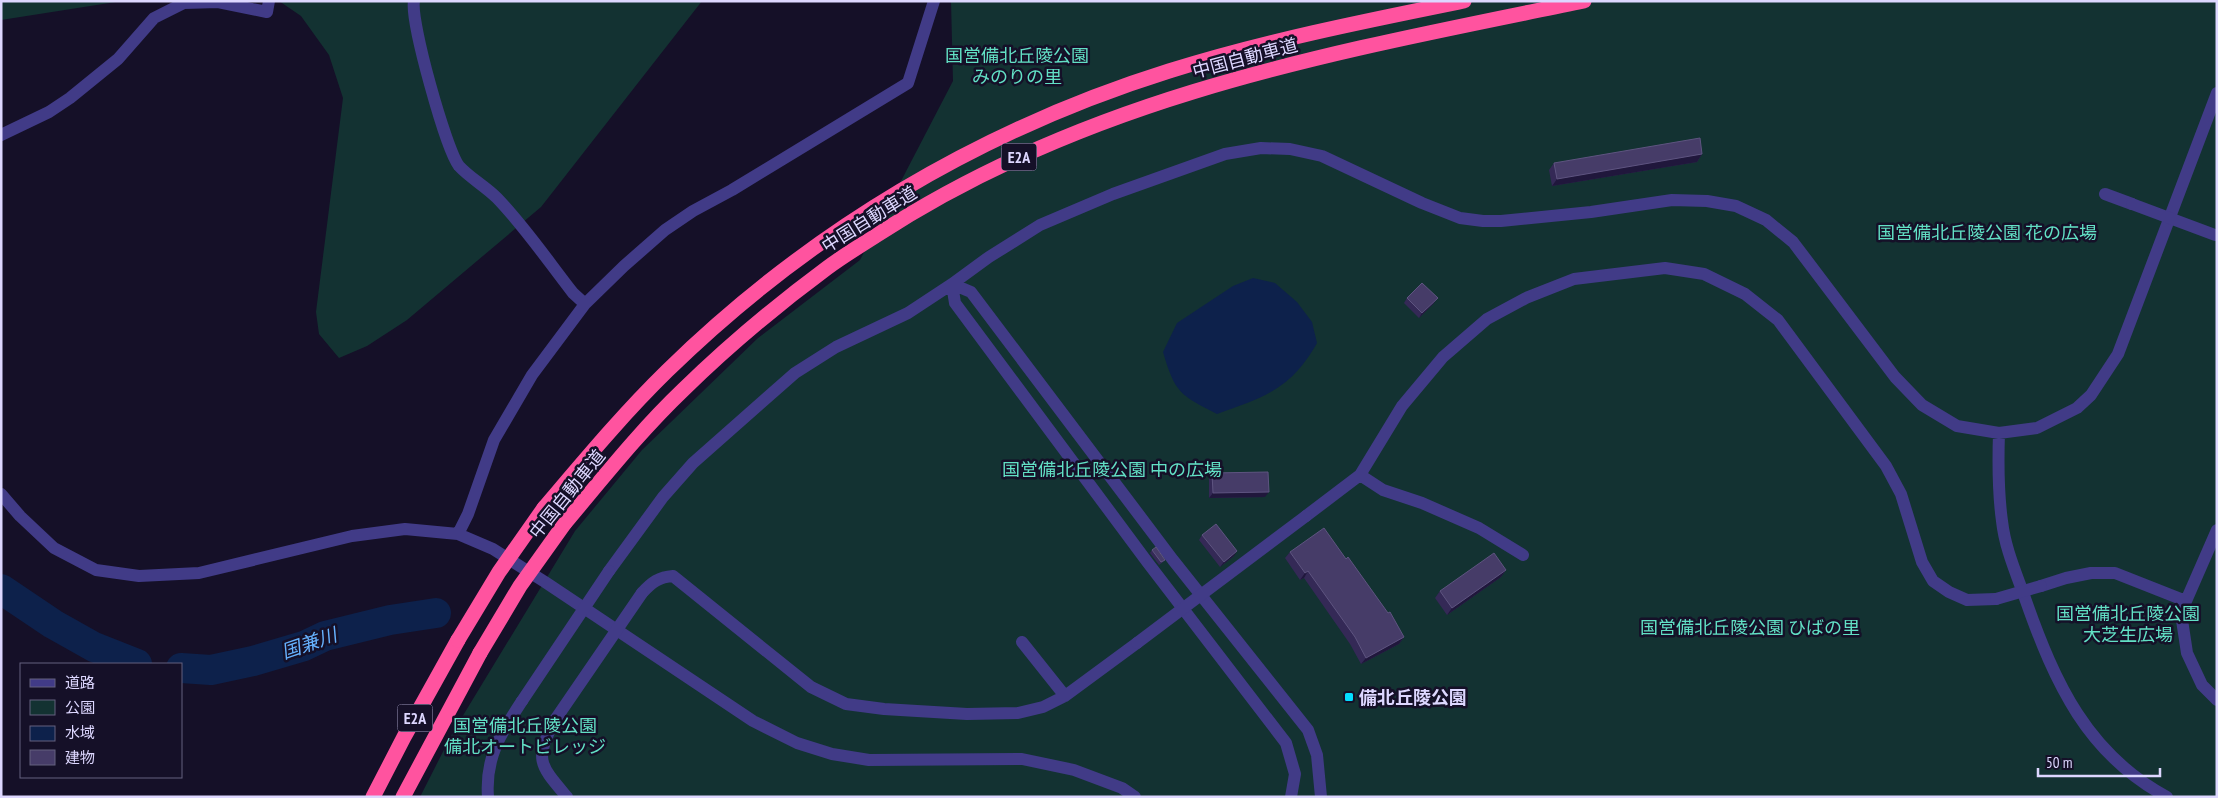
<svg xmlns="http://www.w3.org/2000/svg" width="2218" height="798" viewBox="0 0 2218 798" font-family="'PT Sans Narrow','Noto Sans JP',sans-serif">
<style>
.green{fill:#133232}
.water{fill:#0d214b}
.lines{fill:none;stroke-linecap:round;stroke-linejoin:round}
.river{stroke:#0d214b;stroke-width:30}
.minor{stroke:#413b87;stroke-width:12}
.highway{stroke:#ff539f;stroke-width:15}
.minor-bridge{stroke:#413b87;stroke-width:12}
.highway-bridge{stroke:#ff539f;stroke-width:15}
.wall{fill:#342956}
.shaded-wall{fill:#20173c}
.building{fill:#463c68;stroke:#5e5480}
.poi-dot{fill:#04ddfe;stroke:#151028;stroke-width:2}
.labels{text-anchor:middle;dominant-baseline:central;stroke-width:5;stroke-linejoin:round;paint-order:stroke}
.shield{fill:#151028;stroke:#a19bbe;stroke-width:1}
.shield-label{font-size:16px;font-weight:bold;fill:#ddd7ff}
.park-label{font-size:18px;fill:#62e0c5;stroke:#151028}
.street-label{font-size:18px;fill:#ddd7ff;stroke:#151028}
.poi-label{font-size:18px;font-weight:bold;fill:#ddd7ff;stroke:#151028;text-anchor:start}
.water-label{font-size:19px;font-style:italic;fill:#66b2ff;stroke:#151028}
</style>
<rect width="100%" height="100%" fill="#151028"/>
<path class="green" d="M 1,1 L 122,1 L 1,20 Z
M 279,1 L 702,1 L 541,207 L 407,320 L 367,346 L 339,358 L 319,334 L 316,312 L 343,98 L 329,55 L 301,16 Z
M 951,1 L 2217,1 L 2217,797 L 420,797 L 453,732 L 575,531 L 642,450 L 758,338 L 860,260 L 953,81 Z"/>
<path class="water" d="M 1253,278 L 1275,283 L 1297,302 L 1312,322 L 1317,343 C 1291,389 1265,397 1217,414 C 1180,395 1175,393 1163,352 L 1177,323 L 1233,286 Z"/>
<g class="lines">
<path class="river" d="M 1,589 L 53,624 L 94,647 L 137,664
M 181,668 L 211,670 L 253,661 L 304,646 L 325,636 L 390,620 L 436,613"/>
<path class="minor" d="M 414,1 C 410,21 446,149 459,166 C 470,178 485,186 497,198 C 525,227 548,261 573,293 L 585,304
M 1,135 L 49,112 L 70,98 L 118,59 L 154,18 L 184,3 L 218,2 L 267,12 L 269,1
M 2105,194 L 2132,204
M 952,284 L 971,292 L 1173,560 L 1308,730 L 1317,755 L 1321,797
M 952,284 L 955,303 L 1148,563 L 1286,743 L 1295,774 L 1291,797
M 1999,433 C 1998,463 1998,492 2002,521 C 2005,549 2017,575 2026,601 C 2055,683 2087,754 2167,797
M 1360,475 L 1383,490 L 1422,503 L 1479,528 L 1523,555
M 1,494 L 20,516 L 54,548 L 96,570 L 139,576 L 199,573 L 352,536 L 405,529 L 458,534 L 493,549 L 545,582 L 753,721 L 797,743 L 832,754 L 869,760 L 1022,759 L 1074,770 L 1122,788 L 1135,797
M 1306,516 L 1360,475 L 1402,406 L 1443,357 L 1487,319 L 1526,298 L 1574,279 L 1665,268 L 1704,274 L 1745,294 L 1778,320 L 1886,466 L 1901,494 L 1922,562 L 1933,581 L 1949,592 L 1967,600 L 1996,599
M 2217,530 L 2186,601 L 2182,620 L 2187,653 L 2202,685 L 2217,700
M 458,534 L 468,514 L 494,440 L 532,375 L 585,304 L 624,266 L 665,230 L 693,211 L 732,190 L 908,83 L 934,1
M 609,571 L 663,497 L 693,463 L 795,373 L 836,347 L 908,313 L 952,284 L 989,257 L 1040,225 L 1113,194 L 1225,154 L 1261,148 L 1290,149 L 1322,156 L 1422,203 L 1460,218 L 1483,221 L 1501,221 L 1591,212 L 1672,200 L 1707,201 L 1736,206 L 1766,220 L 1793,242 L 1895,377 L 1922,405 L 1957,426 L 1999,433 L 2037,428 L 2077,408 L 2091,395 L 2118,354 L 2217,93
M 2041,586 L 2066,578 L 2091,573 L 2115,573 L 2186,601
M 642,593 C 652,582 659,577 673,576 L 811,687 L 846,704 L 884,709 L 967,714 L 1018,713 L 1043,707 L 1065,696 L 1137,643
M 1022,642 L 1065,696
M 555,720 C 534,760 539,764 567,797
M 488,797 C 485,757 501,733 522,701"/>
<path class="highway" d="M 544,508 C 584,461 623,414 667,371 C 809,232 980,130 1169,71 C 1265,41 1365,21 1464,1
M 565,523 C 603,478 640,431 683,390 C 728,346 777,305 827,268 C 843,256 860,246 877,235 C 1093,94 1336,52 1584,1
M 373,797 L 404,737 L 458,640
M 403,797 L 480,653"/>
<path class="minor-bridge" d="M 2132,204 L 2215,235
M 1996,599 L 2041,586
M 1137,643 L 1306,516
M 522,701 L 609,571
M 555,720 L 642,593"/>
<path class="highway-bridge" d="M 458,640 L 499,572 L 544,508
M 480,653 L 520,586 L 565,523"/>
</g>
<path class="wall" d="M 1702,154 L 1697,162 L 1552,186 L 1549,170 L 1554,163 Z
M 1407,298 L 1434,303 L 1419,318 L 1404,303 Z
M 1212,473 L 1265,497 L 1209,498 L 1209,478 Z
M 1202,535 L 1234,556 L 1220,567 L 1199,540 Z
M 1152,550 L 1165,560 L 1163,562 L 1159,565 L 1150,553 Z
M 1290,552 L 1346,559 L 1404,637 L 1399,644 L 1361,664 L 1350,644 L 1304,578 L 1300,580 L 1285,558 Z
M 1506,570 L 1501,577 L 1447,615 L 1435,598 L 1440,591 Z"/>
<path class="shaded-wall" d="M 1702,154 L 1697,162 L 1552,186 L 1557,179 Z
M 1438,298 L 1434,303 L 1419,318 L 1422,313 Z
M 1269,492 L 1265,497 L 1209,498 L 1213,493 Z
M 1237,551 L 1234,556 L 1220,567 L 1224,562 Z
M 1506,570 L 1501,577 L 1447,615 L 1452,608 Z
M 1308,571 L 1304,578 L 1300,580 L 1305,573 Z
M 1404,637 L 1399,644 L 1361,664 L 1366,658 Z"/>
<path class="building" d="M 1700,138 L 1702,154 L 1557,179 L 1554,163 Z
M 1422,283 L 1438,298 L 1422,313 L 1407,298 Z
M 1268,472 L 1269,492 L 1213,493 L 1212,473 Z
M 1216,524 L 1237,551 L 1224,562 L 1202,535 Z
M 1324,528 L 1346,559 L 1348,557 L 1388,613 L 1390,612 L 1404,637 L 1366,658 L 1355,637 L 1308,571 L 1305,573 L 1290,552 Z
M 1156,547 L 1165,560 L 1161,562 L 1152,550 Z
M 1494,553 L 1506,570 L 1452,608 L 1440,591 Z"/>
<rect class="poi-dot" x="1344" y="692" width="10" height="10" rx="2.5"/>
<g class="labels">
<g class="shield">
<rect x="1001.5" y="143.5" width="35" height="27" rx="4"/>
<rect x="397.5" y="704.5" width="35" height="27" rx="4"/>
</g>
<g class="shield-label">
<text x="1019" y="157">E2A</text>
<text x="415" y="718">E2A</text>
</g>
<g class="park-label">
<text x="1017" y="55">国営備北丘陵公園<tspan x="1017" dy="21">みのりの里</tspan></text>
<text x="1987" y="232">国営備北丘陵公園 花の広場</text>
<text x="1112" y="469">国営備北丘陵公園 中の広場</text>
<text x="2128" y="613">国営備北丘陵公園<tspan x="2128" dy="21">大芝生広場</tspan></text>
<text x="1750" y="627">国営備北丘陵公園 ひばの里</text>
<text x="525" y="725">国営備北丘陵公園<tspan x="525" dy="21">備北オートビレッジ</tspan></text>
</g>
<g class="street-label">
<text transform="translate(1245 58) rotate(-15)">中国自動車道</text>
<text transform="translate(869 219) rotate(-32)">中国自動車道</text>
<text transform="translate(567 494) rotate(-51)">中国自動車道</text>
</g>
<g class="poi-label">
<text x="1359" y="697">備北丘陵公園</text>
</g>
<g class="water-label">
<text transform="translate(309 643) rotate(-19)">国兼川</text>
</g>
</g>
<rect width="2218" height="798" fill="none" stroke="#ddd7ff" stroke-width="5"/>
<rect x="20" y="663" width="162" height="115" fill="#151028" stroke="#65607e"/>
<rect x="30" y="679" width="25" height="8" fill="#413b87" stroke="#65607e"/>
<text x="65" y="688" font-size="15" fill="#ddd7ff">道路</text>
<rect x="30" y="700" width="25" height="15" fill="#133232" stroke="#65607e"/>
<text x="65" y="713" font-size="15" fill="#ddd7ff">公園</text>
<rect x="30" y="726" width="25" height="15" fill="#0d214b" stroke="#65607e"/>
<text x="65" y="738" font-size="15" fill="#ddd7ff">水域</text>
<rect x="30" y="750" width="25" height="15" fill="#463c68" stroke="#65607e"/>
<text x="65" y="763" font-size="15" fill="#ddd7ff">建物</text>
<path d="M2038 768v8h122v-8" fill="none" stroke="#ddd7ff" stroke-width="2.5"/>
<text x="2046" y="768" font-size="15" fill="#ddd7ff" stroke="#151028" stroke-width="4" paint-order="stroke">50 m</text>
</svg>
